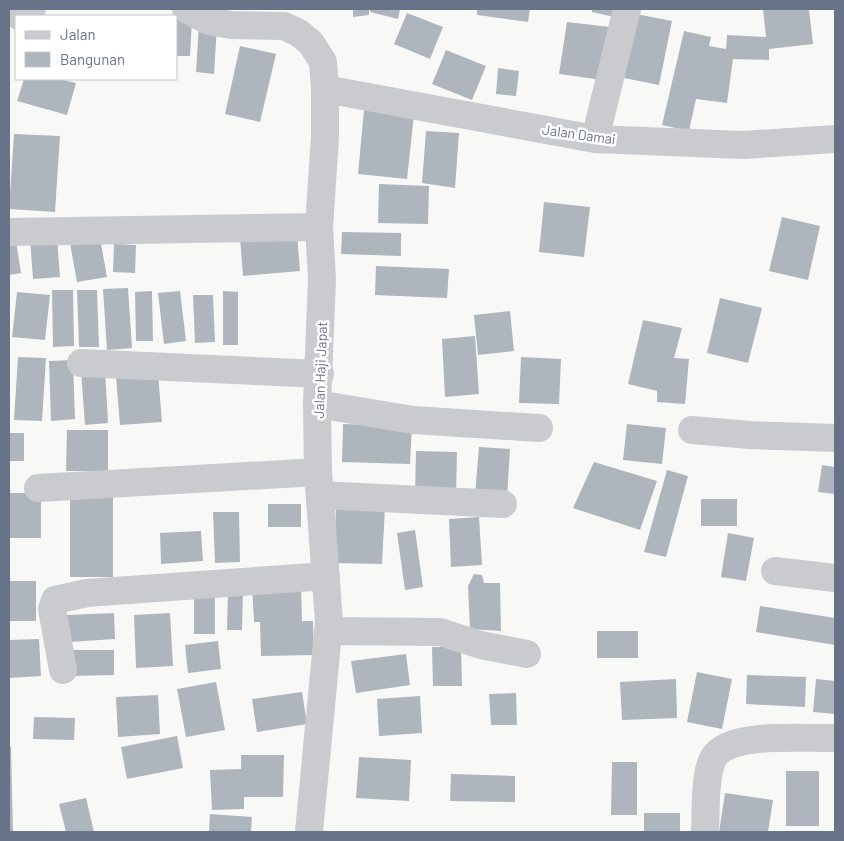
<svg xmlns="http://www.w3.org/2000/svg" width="844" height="841" viewBox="0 0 844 841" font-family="Barlow,sans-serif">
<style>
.building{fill:#afb5bd}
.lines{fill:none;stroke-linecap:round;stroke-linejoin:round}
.minor{stroke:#c9cbcf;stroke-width:28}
.labels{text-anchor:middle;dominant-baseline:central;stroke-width:5;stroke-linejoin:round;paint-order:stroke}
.street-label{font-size:14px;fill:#677388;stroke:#fff}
</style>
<rect width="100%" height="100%" fill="#f8f9f6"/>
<path class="building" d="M 353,9 L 369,9 L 369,15 L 353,17 Z
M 371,9 L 400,9 L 398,19 L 370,12 Z
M 477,9 L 530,9 L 528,22 L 477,15 Z
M 592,9 L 615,9 L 614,17 L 592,12 Z
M 763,9 L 809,9 L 813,44 L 769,49 L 769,60 L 733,59 L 727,103 L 696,99 L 689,131 L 662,125 L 684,31 L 711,37 L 709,46 L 726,49 L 727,35 L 766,37 Z
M 407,13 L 443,27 L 430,59 L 394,44 Z
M 636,14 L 672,21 L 659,85 L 624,78 Z
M 176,20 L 192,20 L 190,56 L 176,56 Z
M 567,22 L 610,27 L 603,80 L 559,74 Z
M 199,24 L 217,26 L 214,74 L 196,72 Z
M 240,46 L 276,54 L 260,122 L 225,114 Z
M 446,50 L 486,66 L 472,100 L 432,84 Z
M 498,68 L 519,71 L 516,96 L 496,94 Z
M 24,79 L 59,79 L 76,83 L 67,115 L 17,101 Z
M 364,110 L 414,115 L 407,179 L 358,174 Z
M 426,131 L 459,133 L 455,188 L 422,183 Z
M 14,134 L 60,136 L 55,212 L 9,209 Z
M 379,184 L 429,186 L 428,224 L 378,223 Z
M 544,202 L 590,207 L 584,257 L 539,252 Z
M 782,217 L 820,226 L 808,280 L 769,271 Z
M 342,232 L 401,233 L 401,256 L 341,254 Z
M 297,233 L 300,271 L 243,276 L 240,238 Z
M 57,237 L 60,277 L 33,279 L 30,239 Z
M 100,238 L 107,277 L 77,282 L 70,243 Z
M 16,241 L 21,273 L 9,275 L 9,242 Z
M 114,244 L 136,245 L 135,273 L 113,272 Z
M 376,266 L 449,269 L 447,298 L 375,295 Z
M 128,288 L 132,348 L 107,350 L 103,289 Z
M 52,290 L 73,290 L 74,346 L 53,347 Z
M 77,290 L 97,290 L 99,347 L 79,347 Z
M 152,291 L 153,341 L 136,341 L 135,292 Z
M 180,291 L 186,341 L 164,344 L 158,293 Z
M 223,291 L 238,292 L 238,345 L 223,345 Z
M 17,292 L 50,295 L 45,340 L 12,337 Z
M 193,295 L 213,295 L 215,342 L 195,343 Z
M 720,298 L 762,308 L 748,363 L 707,353 Z
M 510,311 L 514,351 L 478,355 L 474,315 Z
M 643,320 L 682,328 L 674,358 L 689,359 L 685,404 L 657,402 L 657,391 L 628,384 Z
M 475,336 L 479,394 L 445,397 L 442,339 Z
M 18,357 L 46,358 L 42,421 L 14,420 Z
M 521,357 L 561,359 L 559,404 L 519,403 Z
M 73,360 L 75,419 L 51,421 L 49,361 Z
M 105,368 L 108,423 L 85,425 L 81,370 Z
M 158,373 L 162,422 L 120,425 L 116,377 Z
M 343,424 L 412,426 L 410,464 L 342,462 Z
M 627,424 L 666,428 L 662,464 L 623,460 Z
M 67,430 L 108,430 L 108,471 L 66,471 Z
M 9,433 L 24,433 L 24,461 L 9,461 Z
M 479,447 L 510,449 L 507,497 L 475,495 Z
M 416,451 L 457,452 L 456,495 L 415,493 Z
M 594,462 L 657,481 L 640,530 L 573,508 Z
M 822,465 L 835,467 L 835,494 L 818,492 Z
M 667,470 L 688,476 L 666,557 L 644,552 Z
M 70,492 L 113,492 L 113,577 L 70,577 Z
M 9,493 L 41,493 L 41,538 L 9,538 Z
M 701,499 L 737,499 L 737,526 L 701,526 Z
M 268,504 L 301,504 L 301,527 L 268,527 Z
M 336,505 L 385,507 L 382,564 L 334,563 Z
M 213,512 L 239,512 L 240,562 L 215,563 Z
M 479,517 L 482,565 L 451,567 L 449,519 Z
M 415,530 L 423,587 L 405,590 L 397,533 Z
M 201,531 L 203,561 L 161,564 L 160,533 Z
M 728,533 L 754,538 L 746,581 L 721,577 Z
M 474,574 L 482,575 L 484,583 L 500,583 L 501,631 L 470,629 L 468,586 Z
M 9,581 L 36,581 L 36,621 L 9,621 Z
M 301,584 L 302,621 L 313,621 L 314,655 L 261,656 L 260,622 L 254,622 L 252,585 Z
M 194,588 L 215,588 L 215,634 L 194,634 Z
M 228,590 L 243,591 L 242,630 L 227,630 Z
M 760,606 L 835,618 L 835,645 L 756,632 Z
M 114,613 L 115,639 L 69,642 L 67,615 Z
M 170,613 L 173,666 L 136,668 L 134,615 Z
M 597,631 L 638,631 L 638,658 L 597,658 Z
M 39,639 L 41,676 L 9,678 L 9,640 Z
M 218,641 L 221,669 L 188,673 L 185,645 Z
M 432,647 L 461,647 L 462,686 L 433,686 Z
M 70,650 L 114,650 L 114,675 L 70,676 Z
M 406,654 L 410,685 L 356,693 L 351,661 Z
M 697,672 L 732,679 L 722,729 L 687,722 Z
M 747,675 L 806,677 L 805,707 L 746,704 Z
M 676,679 L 677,718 L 622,720 L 620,682 Z
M 816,679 L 835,681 L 835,714 L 813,712 Z
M 216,682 L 225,730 L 186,737 L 177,689 Z
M 302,692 L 307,724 L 257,732 L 252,699 Z
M 516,693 L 517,725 L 491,725 L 489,694 Z
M 158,695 L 160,734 L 118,737 L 116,697 Z
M 420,696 L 422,733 L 379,736 L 377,699 Z
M 34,717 L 75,718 L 74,740 L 33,739 Z
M 177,736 L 183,768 L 127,779 L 121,747 Z
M 9,747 L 11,747 L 13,832 L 9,832 Z
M 241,755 L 284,755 L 283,797 L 244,797 L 244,809 L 212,810 L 210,770 L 241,769 Z
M 359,757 L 411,760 L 409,801 L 356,798 Z
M 612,762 L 637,762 L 637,815 L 611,815 Z
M 786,771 L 819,771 L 819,826 L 786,826 Z
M 451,774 L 515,776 L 515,802 L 450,801 Z
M 725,793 L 773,800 L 768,832 L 719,832 Z
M 86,798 L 94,832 L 66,832 L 59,804 Z
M 644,813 L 680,813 L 680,832 L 644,832 Z
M 210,814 L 252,817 L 251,832 L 209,832 Z"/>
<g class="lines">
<path class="minor" d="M 186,9 L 209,21 L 231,25 L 284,26 L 299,33 L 311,43 L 323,62 L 325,89 L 325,137 L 319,227 L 322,279 L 317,404 L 318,472 L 329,622 L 309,832
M 19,16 L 32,9
M 325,89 L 595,139 L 743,145 L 835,139
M 595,139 L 627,9
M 9,232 L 319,227
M 81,363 L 320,374
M 317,404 L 413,420 L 539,428
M 692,430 L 750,435 L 835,438
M 38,488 L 318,472
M 320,495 L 503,504
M 775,571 L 835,578
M 329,631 L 440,632 L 481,645 L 527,654
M 63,670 L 52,609 L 55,600 L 87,593 L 326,576
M 705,832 C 706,812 704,773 714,757 C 730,731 807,739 835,738"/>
</g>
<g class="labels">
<g class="street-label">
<text transform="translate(579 134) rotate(8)">Jalan Damai</text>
<text transform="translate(320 370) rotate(-88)">Jalan Haji Japat</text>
</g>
</g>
<rect width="844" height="841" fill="none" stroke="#677388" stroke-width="20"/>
<rect x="15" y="15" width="162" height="65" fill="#ffffff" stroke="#c2c7cf"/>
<rect x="25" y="31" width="25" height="8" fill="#c9cbcf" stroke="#c2c7cf"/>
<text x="60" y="40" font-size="15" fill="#677388">Jalan</text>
<rect x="25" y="52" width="25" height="15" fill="#afb5bd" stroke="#c2c7cf"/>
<text x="60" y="65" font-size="15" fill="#677388">Bangunan</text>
</svg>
